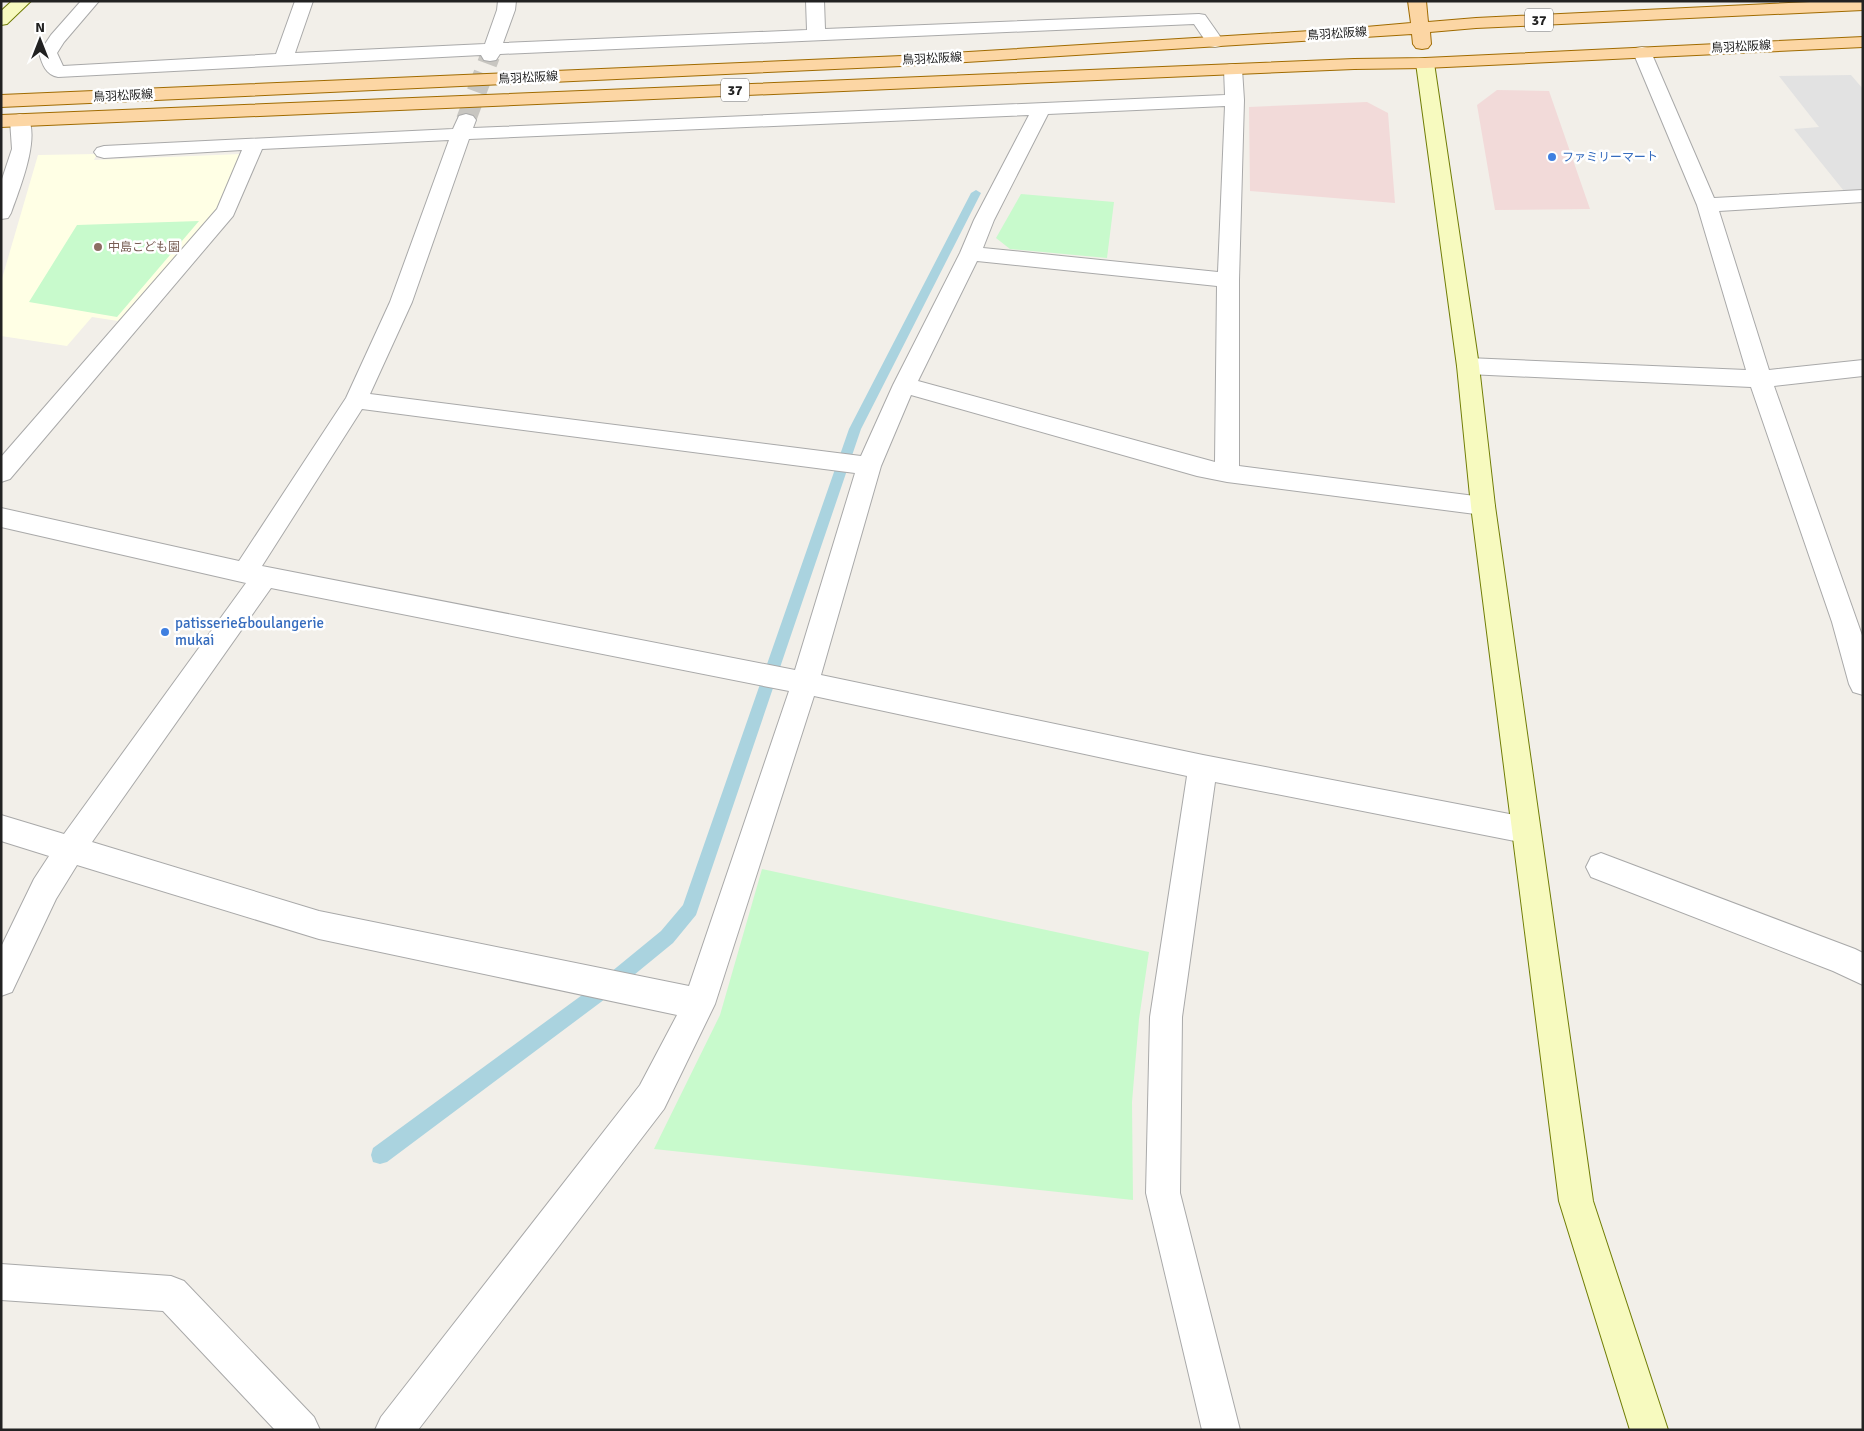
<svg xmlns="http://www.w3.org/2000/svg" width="1864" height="1431" viewBox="0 0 1864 1431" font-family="Signika,'Noto Sans JP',sans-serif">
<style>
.commercial{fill:#f2dad9}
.education{fill:#ffffe5}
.park{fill:#c8facc}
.parking{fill:#e2e2e2}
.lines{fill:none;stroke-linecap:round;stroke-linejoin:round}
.stream{fill:#aad3df;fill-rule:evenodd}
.street-tunnel{stroke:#c8c6c1;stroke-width:20;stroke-dasharray:20 10;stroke-linecap:butt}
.street-casing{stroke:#a9a9a9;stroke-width:2}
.secondary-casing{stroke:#707d05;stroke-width:2}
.primary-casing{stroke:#a06b00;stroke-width:2}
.street{fill:#fff;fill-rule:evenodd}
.secondary{fill:#f7fabf;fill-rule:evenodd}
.primary{fill:#fcd6a4;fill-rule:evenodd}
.shop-dot{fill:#3f7fe0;stroke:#fff;stroke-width:2}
.education-dot{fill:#8d6e63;stroke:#fff;stroke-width:2}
.labels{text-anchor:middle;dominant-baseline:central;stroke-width:5;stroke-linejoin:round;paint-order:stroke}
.far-street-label{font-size:12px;fill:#222;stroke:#fff}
.far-shop-label{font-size:12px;fill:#366cbe;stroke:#fff;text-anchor:start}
.far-education-label{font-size:12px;fill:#785e54;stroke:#fff;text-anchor:start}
.shield{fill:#fff;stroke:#646464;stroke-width:1}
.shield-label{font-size:14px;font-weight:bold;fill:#222}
.shop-label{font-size:15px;fill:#366cbe;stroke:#fff;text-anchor:start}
</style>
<rect width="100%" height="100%" fill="#f2efe9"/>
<path class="commercial" d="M 1497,90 L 1549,91 L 1590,209 L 1495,210 L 1477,105 Z
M 1367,102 L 1388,113 L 1395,203 L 1250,191 L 1249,107 Z"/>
<path class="education" d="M 97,154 L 94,160 L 241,154 L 216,211 L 118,321 L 92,317 L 67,346 L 1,336 L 1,282 L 38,155 Z"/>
<path class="park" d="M 1021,194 L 1114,202 L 1107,258 L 1010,249 L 996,238 Z
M 199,221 L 117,317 L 29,302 L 77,225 Z
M 762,869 L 1149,952 L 1139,1019 L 1132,1102 L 1133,1200 L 654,1149 L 720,1015 Z"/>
<path class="parking" d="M 1851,75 L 1863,89 L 1863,190 L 1844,191 L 1794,129 L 1819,127 L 1779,76 Z"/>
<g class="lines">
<path class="stream" d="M 976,190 L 981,193 L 861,429 L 696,915 L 673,943 L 601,1002 L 387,1162 L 380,1164 L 373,1162 L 371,1155 L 373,1148 L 589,990 L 661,931 L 683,905 L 849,429 L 971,193 Z"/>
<path class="street-tunnel" d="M 466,120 L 490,56"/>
<defs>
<path id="street" d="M 81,1 L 99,1 L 64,42 L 57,53 L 63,66 L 276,54 L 295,1 L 313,1 L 295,53 L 485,44 L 497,10 L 498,1 L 516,1 L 515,10 L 503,43 L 807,30 L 806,1 L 824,1 L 825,29 L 1199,14 L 1205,15 L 1224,42 L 1221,46 L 1215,47 L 1209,46 L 1194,24 L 500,54 L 496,60 L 490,61 L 484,60 L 481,55 L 58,77 C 46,75 42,64 39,53 L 51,35 Z
M 1642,47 L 1648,48 L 1651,52 L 1714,198 L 1863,190 L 1863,202 L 1719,211 L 1769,370 L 1863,360 L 1863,376 L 1774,386 L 1863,638 L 1863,695 L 1853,692 L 1849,684 L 1832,622 L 1751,387 L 1468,374 L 1460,372 L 1457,366 L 1460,360 L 1468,358 L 1746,370 L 1697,205 L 1633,52 L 1636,48 Z
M 1233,64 L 1239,65 L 1242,69 L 1244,100 L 1239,280 L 1239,466 L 1483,497 L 1492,499 L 1495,506 L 1492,513 L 1483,515 L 1227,482 L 1197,476 L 911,395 L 881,466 L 821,675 L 1203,755 L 1525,817 L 1535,821 L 1540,830 L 1535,839 L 1525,843 L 1215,782 L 1182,1017 L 1180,1193 L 1240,1430 L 1202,1430 L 1146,1193 L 1150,1017 L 1187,776 L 814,696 L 715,1004 L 664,1109 L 418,1430 L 375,1430 L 381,1417 L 640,1085 L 677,1015 L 319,939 L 77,865 L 56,899 L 12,992 L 1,996 L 1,947 L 34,879 L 49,856 L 1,841 L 1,815 L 64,834 L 246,583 L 1,527 L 1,508 L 239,561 L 346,398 L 390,302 L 449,140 L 262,149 L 233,216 L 10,479 L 1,482 L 1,457 L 217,209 L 242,150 L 104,158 L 97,156 L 94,152 L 97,148 L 104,146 L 453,129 L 459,116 L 466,114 L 473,116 L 476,120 L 473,128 L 1225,95 L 1224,69 L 1227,65 ZM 1225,106 L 1218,272 L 983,248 L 994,220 L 1048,114 ZM 1029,115 L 974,220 L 960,253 L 893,385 L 861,456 L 370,394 L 412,302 L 469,139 ZM 977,261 L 1217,286 L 1215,462 L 918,381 ZM 362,409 L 855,473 L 795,670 L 262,566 ZM 271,588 L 789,691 L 689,986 L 319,911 L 92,842 Z
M 20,114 L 27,116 C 41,137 19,190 11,213 L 8,218 L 1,219 L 1,182 L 12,149 L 10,120 L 13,116 Z
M 1601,853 L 1855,949 L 1863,953 L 1863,985 L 1833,971 L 1591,877 L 1586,867 L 1591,857 Z
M 1,1264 L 171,1276 L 184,1281 L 314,1417 L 320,1430 L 275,1430 L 163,1311 L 1,1300 Z"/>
<path id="secondary" d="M 12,1 L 31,1 L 7,24 L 1,25 L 1,11 Z
M 1425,58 L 1431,59 L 1434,63 L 1479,366 L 1495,506 L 1593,1201 L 1668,1430 L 1630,1430 L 1559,1201 L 1471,506 L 1457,366 L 1416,63 L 1419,59 Z"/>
<path id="primary" d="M 1408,1 L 1426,1 L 1428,22 L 1476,18 L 1831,1 L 1863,1 L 1863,10 L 1476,28 L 1430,32 L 1431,44 L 1428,48 L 1422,49 L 1416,48 L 1413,44 L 1412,34 L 902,66 L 1,107 L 1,95 L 902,56 L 1343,29 L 1411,23 Z
M 1863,37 L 1863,47 L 1425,68 L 1354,69 L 1,127 L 1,115 L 1354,59 L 1425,58 Z"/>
</defs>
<use href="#street" class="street-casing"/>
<use href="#secondary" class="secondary-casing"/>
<use href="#primary" class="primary-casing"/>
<use href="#street" class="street"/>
<use href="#secondary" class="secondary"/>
<use href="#primary" class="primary"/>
</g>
<g class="shop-dot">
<circle cx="1552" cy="157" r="5"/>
<circle cx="165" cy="632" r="5"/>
</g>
<circle class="education-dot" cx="98" cy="247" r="5"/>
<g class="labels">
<g class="far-street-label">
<text transform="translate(1337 34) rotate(-4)">鳥羽松阪線</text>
<text transform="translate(1741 47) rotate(-3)">鳥羽松阪線</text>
<text transform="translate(932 59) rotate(-3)">鳥羽松阪線</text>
<text transform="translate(528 78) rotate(-3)">鳥羽松阪線</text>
<text transform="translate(123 96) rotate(-3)">鳥羽松阪線</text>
</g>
<g class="far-shop-label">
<text x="1562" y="157">ファミリーマート</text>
</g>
<g class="far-education-label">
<text x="108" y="247">中島こども園</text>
</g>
<g class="shield">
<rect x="1525" y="8.5" width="28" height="23" rx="4"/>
<rect x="721" y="78.5" width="28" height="23" rx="4"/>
</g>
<g class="shield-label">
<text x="1539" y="20">37</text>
<text x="735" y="90">37</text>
</g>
<g class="shop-label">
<text x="175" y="623">patisserie&amp;boulangerie<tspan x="175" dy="17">mukai</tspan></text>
</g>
</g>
<rect width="1864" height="1431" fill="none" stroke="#222222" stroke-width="5"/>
<g transform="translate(40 40)" stroke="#ffffff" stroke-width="4" paint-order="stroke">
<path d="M0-4L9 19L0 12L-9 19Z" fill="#222222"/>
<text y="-8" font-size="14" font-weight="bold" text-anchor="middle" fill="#222222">N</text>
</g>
</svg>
